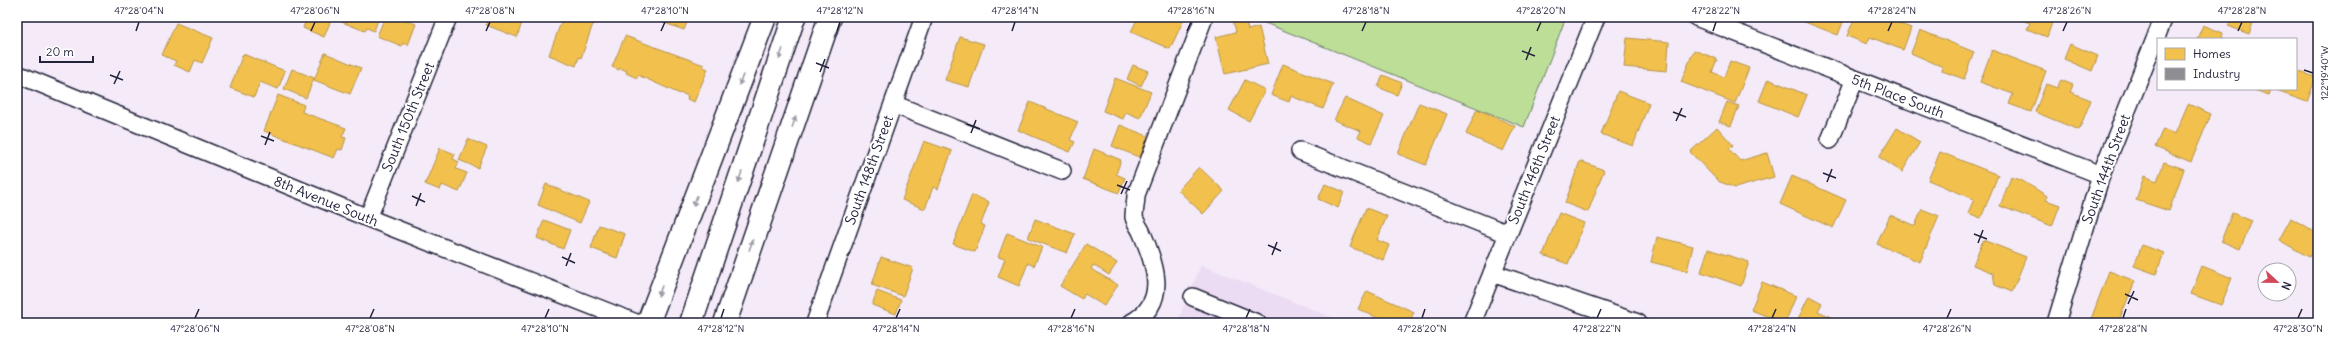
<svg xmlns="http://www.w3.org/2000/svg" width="2335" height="340" viewBox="0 0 2335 340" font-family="Delius,sans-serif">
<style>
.built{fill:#ecdcf3}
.green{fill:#bcde97;stroke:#6f8069}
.homes{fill:#f2c14e;stroke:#b49148}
.industry{fill:#8d8d92;stroke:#6d6d78}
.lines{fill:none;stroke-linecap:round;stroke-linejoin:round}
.minor-casing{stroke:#22223b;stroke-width:20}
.highway-casing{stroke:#22223b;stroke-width:25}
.minor{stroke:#fff;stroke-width:17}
.highway{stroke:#fff;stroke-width:22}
.oneway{fill:#9c9ca7}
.ticks{fill:none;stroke:#22223b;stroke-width:1.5}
.labels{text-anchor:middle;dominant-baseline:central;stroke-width:4;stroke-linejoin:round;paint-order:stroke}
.street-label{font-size:14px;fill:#22223b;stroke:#fff}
.neatline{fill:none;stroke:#22223b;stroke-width:1.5}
.ticks-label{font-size:10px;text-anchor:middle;fill:#22223b}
</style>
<rect width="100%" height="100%" fill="#f4eaf8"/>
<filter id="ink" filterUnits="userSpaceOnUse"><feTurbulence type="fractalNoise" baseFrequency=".025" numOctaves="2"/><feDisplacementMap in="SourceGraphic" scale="8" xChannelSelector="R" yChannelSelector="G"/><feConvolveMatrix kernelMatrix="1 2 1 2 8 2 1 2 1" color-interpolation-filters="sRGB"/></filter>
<g filter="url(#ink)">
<path class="built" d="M 1201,265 L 1346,323 L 1177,323 Z"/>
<path class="green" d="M 1250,17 L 1566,17 L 1524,127 Z"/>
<path class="homes" d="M 307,17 L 324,17 L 331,20 L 324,37 L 303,28 Z
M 345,17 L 379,17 L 374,31 L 367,28 L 365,31 L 342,22 Z
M 385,17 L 398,17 L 416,24 L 408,45 L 403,43 L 402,46 L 377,36 Z
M 489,17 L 524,17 L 517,37 L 486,25 Z
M 563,17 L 598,17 L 595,24 L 593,24 L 581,58 L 579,57 L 576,66 L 549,55 Z
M 648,17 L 689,17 L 684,30 Z
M 1138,17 L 1185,17 L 1170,49 L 1131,32 Z
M 1792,17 L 1845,17 L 1838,35 Z
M 1855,17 L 1882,17 L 1911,28 L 1903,50 L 1870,37 L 1867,44 L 1847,36 Z
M 2014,17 L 2054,17 L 2047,37 L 2027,29 L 2030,23 Z
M 2232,17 L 2255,17 L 2249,34 L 2228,26 Z
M 1245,18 L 1248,30 L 1259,27 L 1268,64 L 1225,74 L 1216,37 L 1236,32 L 1233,20 Z
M 176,23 L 213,38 L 202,63 L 195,60 L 190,72 L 174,65 L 176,61 L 162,55 Z
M 2203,25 L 2223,33 L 2222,38 L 2225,39 L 2197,39 Z
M 1920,30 L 1974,52 L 1964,79 L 1942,71 L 1943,67 L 1911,53 Z
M 625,36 L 704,65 L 703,67 L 708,69 L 694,102 L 687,99 L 688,96 L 681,93 L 680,94 L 638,75 L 637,78 L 626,73 L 627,71 L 620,68 L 619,70 L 612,67 Z
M 960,37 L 984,44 L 969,87 L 945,80 Z
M 1627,38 L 1669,42 L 1667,71 L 1624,67 Z
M 2070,44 L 2098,56 L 2092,71 L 2064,59 Z
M 1694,50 L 1717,59 L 1712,72 L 1724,77 L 1730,61 L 1749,68 L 1735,103 L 1681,82 Z
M 1992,50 L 2046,71 L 2031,112 L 2009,104 L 2013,94 L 1980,82 Z
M 325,53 L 361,68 L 350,94 L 314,80 Z
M 243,54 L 285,71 L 278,89 L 260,82 L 254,97 L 230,88 Z
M 1283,64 L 1333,84 L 1323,109 L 1291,96 L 1289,102 L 1271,95 Z
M 1133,65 L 1148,71 L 1141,86 L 1127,79 Z
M 292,69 L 314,78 L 306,98 L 284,89 Z
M 2296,71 L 2316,77 L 2307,102 L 2271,89 L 2269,95 L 2251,89 L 2296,89 Z
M 1383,75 L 1402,83 L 1397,95 L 1378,87 Z
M 1115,78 L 1151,92 L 1140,118 L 1126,112 L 1123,119 L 1103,111 Z
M 1768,79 L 1807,95 L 1798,117 L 1759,101 Z
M 1245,80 L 1265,90 L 1249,121 L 1229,110 Z
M 2061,80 L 2073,85 L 2070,92 L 2091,100 L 2079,130 L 2035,112 L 2046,84 L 2057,88 Z
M 1618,91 L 1649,103 L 1633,146 L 1601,134 Z
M 278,95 L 304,105 L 302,112 L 346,128 L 342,137 L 346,138 L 342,150 L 338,149 L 334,158 L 264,131 Z
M 1345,98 L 1384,116 L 1371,143 L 1358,137 L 1361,131 L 1334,120 Z
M 1030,102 L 1078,122 L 1070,140 L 1075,142 L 1070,152 L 1018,130 Z
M 1727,102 L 1739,106 L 1731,126 L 1719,122 Z
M 1419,103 L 1447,114 L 1426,165 L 1398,154 Z
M 2188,104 L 2211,114 L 2191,162 L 2155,147 L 2163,129 L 2175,134 Z
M 1477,109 L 1515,126 L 1503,151 L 1466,134 Z
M 1120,125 L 1150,137 L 1141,158 L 1112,146 Z
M 1717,127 L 1733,145 L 1729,149 L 1740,161 L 1767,153 L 1774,177 L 1735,188 L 1718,181 L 1690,152 Z
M 1897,128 L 1920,142 L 1902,172 L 1879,157 Z
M 468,139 L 487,147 L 478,168 L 459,160 Z
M 924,141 L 952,151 L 938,189 L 933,187 L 925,209 L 902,200 Z
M 440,148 L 455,154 L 453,159 L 459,162 L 456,169 L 467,173 L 459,192 L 442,185 L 440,190 L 425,184 Z
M 1094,149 L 1121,160 L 1116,174 L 1125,178 L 1119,193 L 1083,179 Z
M 1940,152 L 1998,175 L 1981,218 L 1968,213 L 1974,199 L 1928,180 Z
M 1580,161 L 1604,170 L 1588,212 L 1565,203 Z
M 2164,162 L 2184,169 L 2169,211 L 2136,200 L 2144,176 L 2157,181 Z
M 1199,167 L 1224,191 L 1203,214 L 1178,190 Z
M 1792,176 L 1846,200 L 1833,228 L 1780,204 Z
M 2011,177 L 2021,180 L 2047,196 L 2046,200 L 2060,205 L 2052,226 L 2000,206 Z
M 546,184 L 589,202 L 580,223 L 538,205 Z
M 1325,184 L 1344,192 L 1338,208 L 1318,199 Z
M 972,195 L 989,202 L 981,224 L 985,226 L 975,252 L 953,244 Z
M 1366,208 L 1387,216 L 1377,240 L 1389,245 L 1383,260 L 1350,247 Z
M 1922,209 L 1939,216 L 1920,262 L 1877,244 L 1890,215 L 1915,226 Z
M 1559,213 L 1584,223 L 1568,264 L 1543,255 Z
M 2232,213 L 2252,221 L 2240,249 L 2221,241 Z
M 2291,218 L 2318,234 L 2318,242 L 2309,257 L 2279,240 Z
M 1035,219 L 1075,234 L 1067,253 L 1028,238 Z
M 544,220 L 570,230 L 563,249 L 537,238 Z
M 599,225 L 625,234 L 617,258 L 591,248 Z
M 1007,233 L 1042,247 L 1034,266 L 1028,263 L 1019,286 L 998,277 L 1005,259 L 998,257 Z
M 1657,237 L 1693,246 L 1687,271 L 1651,262 Z
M 1983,240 L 2026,257 L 2012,292 L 1995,285 L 1993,273 L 1973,265 Z
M 1086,244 L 1117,263 L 1109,275 L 1093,265 L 1091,269 L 1118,285 L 1104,306 L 1085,294 L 1082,299 L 1060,286 Z
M 2142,245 L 2164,253 L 2156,274 L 2134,266 Z
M 1708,249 L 1749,262 L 1741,286 L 1701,272 Z
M 881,257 L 913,268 L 903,296 L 872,285 Z
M 2202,266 L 2232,278 L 2221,305 L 2191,294 Z
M 2109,271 L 2135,281 L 2118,323 L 2102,323 L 2091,319 Z
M 1762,282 L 1796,296 L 1785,323 L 1751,310 Z
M 877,291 L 901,300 L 896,314 L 872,305 Z
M 1367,291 L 1414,312 L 1409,323 L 1389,323 L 1358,309 Z
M 1809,296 L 1822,303 L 1818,311 L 1843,323 L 1796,323 Z
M 1965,320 L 1966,323 L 1945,323 Z"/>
<path class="industry" d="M 17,17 L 22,17 L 17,30 Z"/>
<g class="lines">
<defs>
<path id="minor" d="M 1696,17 L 2101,175
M 17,74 L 368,218 L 636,323
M 893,104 L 1062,171
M 1830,140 L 1855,79
M 1300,151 L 1508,234
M 368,218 L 448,17
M 1492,273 L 1638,323
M 1193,297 L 1257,323
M 815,323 L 924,17
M 1131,323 C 1170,303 1155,263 1141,231 C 1139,227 1135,222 1134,217 C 1134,211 1136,202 1136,195 L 1203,20
M 1472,323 L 1596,17
M 2056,323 L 2101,175 L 2164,17"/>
<path id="highway" d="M 648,323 L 765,17
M 691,323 L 794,17
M 725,323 L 830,17"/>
</defs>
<use href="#minor" class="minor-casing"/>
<use href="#highway" class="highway-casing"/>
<use href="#minor" class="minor"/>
<use href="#highway" class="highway"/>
</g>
<defs><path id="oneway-solid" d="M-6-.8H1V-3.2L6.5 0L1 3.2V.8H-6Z"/></defs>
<g class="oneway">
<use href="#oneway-solid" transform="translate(781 54) rotate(109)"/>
<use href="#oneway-solid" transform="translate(741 80) rotate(111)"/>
<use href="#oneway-solid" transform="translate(794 122) rotate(-71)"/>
<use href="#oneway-solid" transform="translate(740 177) rotate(109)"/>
<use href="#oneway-solid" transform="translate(695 201) rotate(111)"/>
<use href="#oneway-solid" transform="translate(751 245) rotate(-71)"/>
<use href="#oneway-solid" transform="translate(660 291) rotate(111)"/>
</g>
</g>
<path class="ticks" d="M 136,31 L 139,22M 311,31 L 315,22M 486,31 L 490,22M 661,31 L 665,22M 837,31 L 840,22M 1012,31 L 1015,22M 1187,31 L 1191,22M 1362,31 L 1366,22M 1537,31 L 1541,22M 1713,31 L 1716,22M 1888,31 L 1892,22M 2063,31 L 2067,22M 2238,31 L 2242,22M 1522,51 L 1535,56M 1526,60 L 1531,47M 816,63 L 829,68M 2304,70 L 2313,73M 820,72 L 825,59M 110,75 L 123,80M 114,84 L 120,71M 1673,112 L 1686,117M 1676,121 L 1682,108M 967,124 L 980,129M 971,133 L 976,120M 261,136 L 274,141M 265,145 L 270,132M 1823,173 L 1836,178M 1827,182 L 1832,169M 1117,185 L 1130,190M 1121,194 L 1127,181M 412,196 L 425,202M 416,206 L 421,193M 1974,234 L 1987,239M 1978,243 L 1983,230M 1268,245 L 1281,251M 1272,255 L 1277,242M 562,257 L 575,263M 566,266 L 571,253M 2125,294 L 2138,300M 2128,304 L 2134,291M 195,318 L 199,309M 370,318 L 374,309M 545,318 L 549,309M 721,318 L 724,309M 896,318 L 900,309M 1071,318 L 1075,309M 1246,318 L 1250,309M 1422,318 L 1425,309M 1597,318 L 1601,309M 1772,318 L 1776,309M 1947,318 L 1951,309M 2123,318 L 2126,309M 2298,318 L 2302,309"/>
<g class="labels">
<g class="street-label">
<text transform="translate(1898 96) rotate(21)">5th Place South</text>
<text transform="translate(408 117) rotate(-68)">South 150th Street</text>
<text transform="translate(2106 169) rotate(-70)">South 144th Street</text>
<text transform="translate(869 170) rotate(-70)">South 148th Street</text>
<text transform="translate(1534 170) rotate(-68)">South 146th Street</text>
<text transform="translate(326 201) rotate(22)">8th Avenue South</text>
</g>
</g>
<rect width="2335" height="340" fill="none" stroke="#fff" stroke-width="44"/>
<rect x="2157" y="38" width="140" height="52" fill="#ffffff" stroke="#a7a7b1"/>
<rect x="2165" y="48" width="20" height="12" fill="#f2c14e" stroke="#a7a7b1"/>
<text x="2193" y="58" font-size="12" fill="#22223b">Homes</text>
<rect x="2165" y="68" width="20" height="12" fill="#8d8d92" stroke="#a7a7b1"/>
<text x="2193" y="78" font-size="12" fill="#22223b">Industry</text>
<g transform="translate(2277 282) rotate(112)"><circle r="19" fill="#ffffff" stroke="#a7a7b1"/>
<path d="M0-3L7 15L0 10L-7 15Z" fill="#d1495b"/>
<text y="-6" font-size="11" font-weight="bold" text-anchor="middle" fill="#22223b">N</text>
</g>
<path d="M40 56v6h53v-6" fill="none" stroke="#22223b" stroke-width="2"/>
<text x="46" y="56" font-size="12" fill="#22223b" stroke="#ffffff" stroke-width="3" paint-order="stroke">20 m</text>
<rect x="22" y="22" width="2291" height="296" class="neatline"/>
<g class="ticks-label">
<text x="139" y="14">47°28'04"N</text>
<text x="315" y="14">47°28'06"N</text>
<text x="490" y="14">47°28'08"N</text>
<text x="665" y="14">47°28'10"N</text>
<text x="840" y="14">47°28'12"N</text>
<text x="1015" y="14">47°28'14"N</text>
<text x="1191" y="14">47°28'16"N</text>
<text x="1366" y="14">47°28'18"N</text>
<text x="1541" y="14">47°28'20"N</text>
<text x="1716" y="14">47°28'22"N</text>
<text x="1892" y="14">47°28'24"N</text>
<text x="2067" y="14">47°28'26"N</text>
<text x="2242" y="14">47°28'28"N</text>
<text transform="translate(2324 73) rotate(-90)" y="4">122°19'40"W</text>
<text x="195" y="332">47°28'06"N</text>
<text x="370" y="332">47°28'08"N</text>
<text x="545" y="332">47°28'10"N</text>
<text x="721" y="332">47°28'12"N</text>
<text x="896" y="332">47°28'14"N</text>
<text x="1071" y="332">47°28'16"N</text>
<text x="1246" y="332">47°28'18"N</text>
<text x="1422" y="332">47°28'20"N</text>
<text x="1597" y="332">47°28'22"N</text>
<text x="1772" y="332">47°28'24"N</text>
<text x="1947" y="332">47°28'26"N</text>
<text x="2123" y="332">47°28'28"N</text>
<text x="2298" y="332">47°28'30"N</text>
</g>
</svg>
